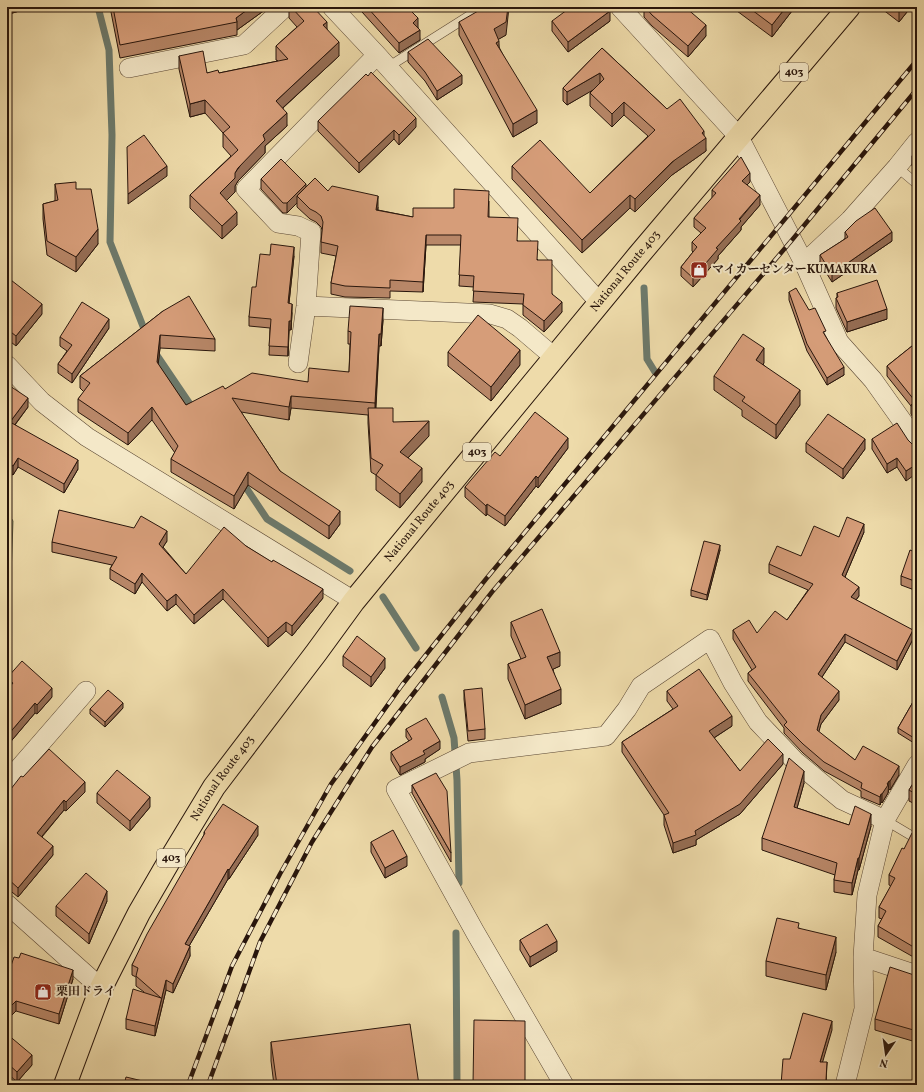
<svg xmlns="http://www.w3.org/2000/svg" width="924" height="1092" viewBox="0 0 924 1092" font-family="Vollkorn,'Noto Serif JP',serif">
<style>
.forest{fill:url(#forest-firs);stroke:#6f6c4c}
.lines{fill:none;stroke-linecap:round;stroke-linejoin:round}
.stream{stroke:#6c796b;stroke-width:7}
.lane-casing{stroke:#5a4734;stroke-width:10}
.street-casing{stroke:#5a4734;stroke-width:20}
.highway-casing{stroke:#29160c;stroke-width:24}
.lane{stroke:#f4e8c8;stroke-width:9}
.street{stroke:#f4e8c8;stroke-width:19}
.highway{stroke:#eedbaa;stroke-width:22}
.rail-casing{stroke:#29160c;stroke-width:4.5}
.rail{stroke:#f4e8c8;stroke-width:3;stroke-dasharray:9;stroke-linecap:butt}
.wall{fill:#b88768;stroke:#29160c}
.shaded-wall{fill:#966e55;stroke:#29160c}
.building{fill:#d69d79;stroke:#29160c}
.labels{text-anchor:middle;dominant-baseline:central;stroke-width:4;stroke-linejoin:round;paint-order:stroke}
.shield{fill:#f4e8c8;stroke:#654;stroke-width:1}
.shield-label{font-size:11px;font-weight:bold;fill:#29160c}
.poi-label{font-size:12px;font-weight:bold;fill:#29160c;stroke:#f4e8c8;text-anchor:start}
.street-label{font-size:12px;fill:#29160c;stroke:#f4e8c8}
</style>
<defs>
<pattern id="forest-firs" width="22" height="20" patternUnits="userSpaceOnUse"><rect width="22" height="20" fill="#b5c18b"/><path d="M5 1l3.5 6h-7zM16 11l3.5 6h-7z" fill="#9ca577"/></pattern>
</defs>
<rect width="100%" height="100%" fill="#eedbaa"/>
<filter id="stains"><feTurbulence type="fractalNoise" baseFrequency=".005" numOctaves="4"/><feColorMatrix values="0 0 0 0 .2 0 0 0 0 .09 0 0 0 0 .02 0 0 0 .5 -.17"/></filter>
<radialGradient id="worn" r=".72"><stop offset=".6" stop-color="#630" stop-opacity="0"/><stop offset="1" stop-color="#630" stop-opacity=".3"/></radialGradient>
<path class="forest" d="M 7,511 L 13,521 L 10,603 L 7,613 Z"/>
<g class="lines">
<path class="stream" d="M 98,7 L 109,50 L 112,135 L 110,242 L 146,334
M 644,288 L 647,359 L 655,372
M 154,351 L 194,410
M 241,480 L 267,519 L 350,571
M 383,597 L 416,648
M 442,697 L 454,738 L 457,780 L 459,883
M 456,933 L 457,1085"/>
<defs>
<path id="lane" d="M 388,67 L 483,7
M 897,167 L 917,184
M 885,820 L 917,839"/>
<path id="street" d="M 332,7 L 377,55 L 600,303
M 620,7 L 739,137 L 804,263 L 839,342 L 873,380 L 910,432 L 917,444
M 129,68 L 244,45 L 285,7
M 804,263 L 850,220 L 897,167 L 917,142
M 306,306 L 490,314 L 507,319 L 520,328 L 554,357
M 298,363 L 306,306 L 311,232 L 298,226 L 278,223 L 246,189 L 377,55
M 7,365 L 42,402 L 87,437 L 354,601
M 7,782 L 86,691
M 7,904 L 101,988
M 863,957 L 917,975
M 564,1085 L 475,932 L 396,789 L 469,753 L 606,736 L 627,709 L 641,686 L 710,639 L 733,683 L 758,722 L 795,761 L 842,800 L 885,820
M 845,1085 L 864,1009 L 863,957 L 867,895 L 885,820 L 917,765"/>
<g id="highway">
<path id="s1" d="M 65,1085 L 101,988 L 139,913 L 168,863 L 214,787 L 316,653 L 354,601 L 638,256 L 849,7"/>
</g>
</defs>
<use href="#lane" class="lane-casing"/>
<use href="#street" class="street-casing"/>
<use href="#highway" class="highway-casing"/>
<use href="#lane" class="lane"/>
<use href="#street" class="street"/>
<use href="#highway" class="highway"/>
<defs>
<path id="rail" d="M 188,1085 L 232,966 L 280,874 L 331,784 L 402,685 L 486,579 L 917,60
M 208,1085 L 260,942 L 312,842 L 372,747 L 492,592 L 792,240 L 917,89"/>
</defs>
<use href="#rail" class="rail-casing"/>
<use href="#rail" class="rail"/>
</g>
<path class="wall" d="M 7,7 L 33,7 L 9,14 Z
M 110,7 L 269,7 L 237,30 L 237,35 L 120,58 Z
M 289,7 L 313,7 L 327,29 L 339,56 L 283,108 L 287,126 L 265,146 L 265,153 L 238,181 L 235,186 L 235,192 L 226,200 L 237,225 L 222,239 L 190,208 L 190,195 L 231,156 L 223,147 L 223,133 L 205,113 L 190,117 L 179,69 L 179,56 L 207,73 L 219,73 L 278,61 L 276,60 L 276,46 L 297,27 L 289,18 Z
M 362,7 L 407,7 L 418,28 L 420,40 L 399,53 L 362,12 Z
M 644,7 L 689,7 L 688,9 L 706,36 L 688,57 L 652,26 L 644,17 Z
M 736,7 L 795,7 L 772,37 L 737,11 L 737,8 Z
M 882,7 L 911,7 L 899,22 L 882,9 Z
M 552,21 L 610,21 L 568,52 L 552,31 Z
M 459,22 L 506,35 L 498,39 L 499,47 L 537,123 L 513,137 L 459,35 Z
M 602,48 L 667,109 L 704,136 L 706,151 L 672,175 L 635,212 L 630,208 L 582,253 L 512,179 L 512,166 L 590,193 L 648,136 L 624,115 L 612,127 L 590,106 L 590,93 L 594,89 L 567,105 L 563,101 L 563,88 Z
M 408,52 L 462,84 L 437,100 L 425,81 L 408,62 Z
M 318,121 L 416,127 L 399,145 L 394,139 L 359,173 L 318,131 Z
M 917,150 L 917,170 L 912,166 L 912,156 Z
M 261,179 L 328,191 L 378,207 L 378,210 L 413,217 L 454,208 L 489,201 L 489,217 L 518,241 L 538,260 L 552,294 L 562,312 L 544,332 L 523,315 L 523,304 L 473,302 L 474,287 L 459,286 L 461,245 L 426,245 L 423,292 L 390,291 L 390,298 L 345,297 L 331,294 L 331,283 L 336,256 L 321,253 L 321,242 L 322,230 L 321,227 L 316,222 L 310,219 L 297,207 L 297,203 L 287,213 L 283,213 L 261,189 Z
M 750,182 L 747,185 L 760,205 L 741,227 L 741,230 L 718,256 L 718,259 L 693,287 L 681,276 L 681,267 L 693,252 L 692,251 L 692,242 L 701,233 L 694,227 L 694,218 L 712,198 L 712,190 Z
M 55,184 L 76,189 L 98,244 L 76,272 L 47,255 L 43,219 L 43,204 L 55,201 Z
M 845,232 L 892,241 L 832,282 L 820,263 L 820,255 L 845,239 Z
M 270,255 L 294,256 L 289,303 L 292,313 L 291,330 L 289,330 L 288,356 L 269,355 L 270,328 L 249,326 L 249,317 L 256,287 Z
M 7,277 L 42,314 L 16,346 L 7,339 Z
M 789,292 L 826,337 L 844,375 L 827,385 L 807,351 L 789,300 Z
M 837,293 L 887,319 L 847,332 L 836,308 L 836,298 L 837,297 Z
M 163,311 L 215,339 L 215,351 L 160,348 L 158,364 L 186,405 L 225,389 L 308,382 L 349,372 L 350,344 L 348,344 L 348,331 L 383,320 L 381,346 L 379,346 L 376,408 L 393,422 L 429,436 L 408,458 L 422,482 L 400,508 L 376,490 L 376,475 L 371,472 L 368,423 L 368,415 L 291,408 L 289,420 L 241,412 L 280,471 L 340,524 L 329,539 L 248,485 L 234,509 L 171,472 L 171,459 L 175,453 L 152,420 L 128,445 L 78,412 L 78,399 L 84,392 L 80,388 L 80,376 Z
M 109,328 L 72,383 L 58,373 L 58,364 L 67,351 L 60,346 L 60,337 Z
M 917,342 L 917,424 L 911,414 L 911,406 L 887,376 L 887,366 Z
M 448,352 L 520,365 L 491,401 L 448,366 Z
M 764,363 L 763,364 L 800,405 L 776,439 L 742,416 L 742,410 L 714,390 L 714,376 Z
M 7,384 L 28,407 L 15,425 L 78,469 L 64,493 L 18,467 L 13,475 L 7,472 Z
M 872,439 L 908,440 L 912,444 L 906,481 L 897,467 L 887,473 L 872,449 Z
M 806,443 L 865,449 L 843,479 L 806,452 Z
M 568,448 L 538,488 L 536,486 L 505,526 L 487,514 L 486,516 L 465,497 L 465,487 L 500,456 Z
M 864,532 L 845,577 L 859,596 L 856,600 L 913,639 L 897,670 L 845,642 L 822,677 L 839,700 L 821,724 L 818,732 L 855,760 L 899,775 L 890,790 L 889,789 L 888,793 L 882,803 L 881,802 L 880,805 L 861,797 L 861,791 L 824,771 L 803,753 L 784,733 L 784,728 L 748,681 L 748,673 L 752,670 L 733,639 L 733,630 L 757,633 L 787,620 L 808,590 L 769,573 L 769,564 L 801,556 L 839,537 Z
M 167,541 L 163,547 L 186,574 L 246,546 L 323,598 L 292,636 L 286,631 L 268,647 L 223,599 L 194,624 L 176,604 L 167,611 L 142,582 L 135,594 L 110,579 L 110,569 L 112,565 L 52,552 L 52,542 Z
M 720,550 L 707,600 L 691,596 L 691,590 Z
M 917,553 L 917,591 L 901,585 L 901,576 Z
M 511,622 L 560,666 L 553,669 L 561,704 L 525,719 L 508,679 L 508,664 L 521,659 L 511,636 Z
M 343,656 L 385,668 L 371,687 L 343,666 Z
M 7,678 L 52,697 L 37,714 L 35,713 L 7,746 L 7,690 L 8,689 L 7,688 Z
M 464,690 L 485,729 L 485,739 L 468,741 L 464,699 Z
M 667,691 L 732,726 L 714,738 L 740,771 L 783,764 L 740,814 L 696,840 L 696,845 L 673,853 L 664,825 L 664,815 L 622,752 L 622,742 L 673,709 L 667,701 Z
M 917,695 L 914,743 L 898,733 L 898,728 Z
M 123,708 L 105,727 L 90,714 L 90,709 Z
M 406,729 L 440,749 L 425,759 L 425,762 L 400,775 L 391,760 L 391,752 L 409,741 L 406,737 Z
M 23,777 L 85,792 L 66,811 L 64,810 L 42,837 L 53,855 L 18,897 L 7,888 L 7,794 Z
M 917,777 L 917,805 L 909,801 L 909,790 Z
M 804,783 L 797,808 L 849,825 L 871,826 L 859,870 L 858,870 L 852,895 L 834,892 L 834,880 L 835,875 L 762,850 L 762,838 Z
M 412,785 L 451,853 L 451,862 L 412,793 Z
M 97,793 L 150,807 L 130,831 L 97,803 Z
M 204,832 L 258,835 L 229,879 L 228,879 L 189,946 L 190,956 L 173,993 L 166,990 L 155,1036 L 126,1029 L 126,1019 L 144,992 L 136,986 L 136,977 L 132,975 L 132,965 L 204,835 Z
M 917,835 L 917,959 L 878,937 L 878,926 L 882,919 L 879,918 L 879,907 L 891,886 L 889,885 L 889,875 L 904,849 Z
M 371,842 L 407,866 L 385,878 L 371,852 Z
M 107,901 L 89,944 L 56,916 L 56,906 Z
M 799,928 L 836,952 L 826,990 L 766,976 L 766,961 Z
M 520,940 L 557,951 L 530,967 L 520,950 Z
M 19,958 L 73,979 L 59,1024 L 16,1011 L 7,1020 L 7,977 Z
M 914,975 L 917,975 L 917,1052 L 916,1051 L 916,1042 L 875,1030 L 875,1019 Z
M 7,1034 L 32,1065 L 17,1082 L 7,1073 Z
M 271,1042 L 419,1085 L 274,1085 L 271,1061 Z"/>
<path class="shaded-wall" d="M 9,7 L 33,7 L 9,14 Z
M 251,7 L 269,7 L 237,30 L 237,22 L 236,18 Z
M 508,7 L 509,7 L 506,35 L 494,42 L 494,29 Z
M 786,7 L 795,7 L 772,37 L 772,25 Z
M 903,7 L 911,7 L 899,22 L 899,12 Z
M 610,11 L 610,21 L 568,52 L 568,42 Z
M 418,18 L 418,28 L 413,23 Z
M 327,22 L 327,35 L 323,25 Z
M 706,25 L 706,36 L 688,57 L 688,46 Z
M 420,30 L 420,40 L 399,53 L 399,43 Z
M 499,41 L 499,54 L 496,43 Z
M 339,42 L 339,56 L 276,114 L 276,101 Z
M 600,73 L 600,86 L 567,105 L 567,92 Z
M 462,75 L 462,84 L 437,100 L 437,91 Z
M 205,100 L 205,113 L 190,117 L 190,104 Z
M 624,102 L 624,115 L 612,127 L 612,114 Z
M 537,110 L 537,123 L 513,137 L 513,124 Z
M 287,113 L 287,126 L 265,146 L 265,153 L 238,181 L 235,186 L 235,192 L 220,207 L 220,193 L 263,135 Z
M 416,118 L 416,127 L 399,145 L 399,135 Z
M 394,130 L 394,139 L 359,173 L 359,163 Z
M 704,131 L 704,139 L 706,138 L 706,151 L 672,175 L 635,212 L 635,199 Z
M 167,166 L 167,176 L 128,204 L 128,194 Z
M 750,173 L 750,182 L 742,190 L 742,181 Z
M 306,184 L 306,194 L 297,196 L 297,203 L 287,213 L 287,203 Z
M 630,195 L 630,208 L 582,253 L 582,240 Z
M 760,195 L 760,205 L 741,227 L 741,230 L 718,256 L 718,259 L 693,287 L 693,278 L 716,248 Z
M 378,196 L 378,207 L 376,220 L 376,210 Z
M 237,212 L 237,225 L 222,239 L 222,226 Z
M 98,229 L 98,244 L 76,272 L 76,257 Z
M 892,232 L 892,241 L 832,282 L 832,274 Z
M 426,235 L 426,245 L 423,292 L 423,282 Z
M 294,247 L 294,256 L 288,312 L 288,303 Z
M 562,302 L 562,312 L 544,332 L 544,321 Z
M 42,304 L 42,314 L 16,346 L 16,336 Z
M 292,304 L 292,313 L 291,330 L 291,321 Z
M 383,308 L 383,320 L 381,346 L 381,334 Z
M 887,309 L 887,319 L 847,332 L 847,322 Z
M 109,319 L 109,328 L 72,383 L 72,374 Z
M 289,321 L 289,330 L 288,356 L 288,347 Z
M 379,334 L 379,346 L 375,415 L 375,403 Z
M 160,335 L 160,348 L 157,375 L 157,362 Z
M 764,348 L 764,363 L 756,374 L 756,360 Z
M 520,350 L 520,365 L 491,401 L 491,387 Z
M 844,367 L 844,375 L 827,385 L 827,378 Z
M 800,390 L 800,405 L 776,439 L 776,425 Z
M 291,396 L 291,408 L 289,420 L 289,407 Z
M 28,398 L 28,407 L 10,431 L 10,422 Z
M 152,407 L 152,420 L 128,445 L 128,433 Z
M 429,421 L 429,436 L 400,466 L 400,452 Z
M 568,438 L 568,448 L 538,488 L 538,478 Z
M 865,439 L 865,449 L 843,479 L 843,469 Z
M 18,458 L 18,467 L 13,475 L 13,466 Z
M 897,458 L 897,467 L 887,473 L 887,464 Z
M 78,460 L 78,469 L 64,493 L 64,484 Z
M 917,464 L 917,473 L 906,481 L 906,471 Z
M 422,468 L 422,482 L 400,508 L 400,494 Z
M 248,472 L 248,485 L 234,509 L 234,496 Z
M 536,476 L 536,486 L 505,526 L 505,516 Z
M 487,504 L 487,514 L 486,516 L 486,506 Z
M 340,511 L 340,524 L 329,539 L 329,526 Z
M 864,524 L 864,532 L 842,584 L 842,575 Z
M 167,531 L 167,541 L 159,553 L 159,544 Z
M 720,545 L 720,550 L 707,600 L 707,595 Z
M 142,573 L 142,582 L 135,594 L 135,584 Z
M 859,587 L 859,596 L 851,606 L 851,597 Z
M 223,589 L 223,599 L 194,624 L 194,615 Z
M 323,589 L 323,598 L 292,636 L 292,626 Z
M 176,594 L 176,604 L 167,611 L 167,601 Z
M 286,622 L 286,631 L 268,647 L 268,638 Z
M 913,630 L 913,639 L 897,670 L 897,661 Z
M 845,634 L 845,642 L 818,683 L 818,674 Z
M 560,652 L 560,666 L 547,672 L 547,657 Z
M 385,658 L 385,668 L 371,687 L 371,677 Z
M 52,688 L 52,697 L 37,714 L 37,705 Z
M 561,689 L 561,704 L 525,719 L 525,705 Z
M 839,691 L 839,700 L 821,724 L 817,739 L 817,730 L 821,715 Z
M 35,703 L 35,713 L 7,746 L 7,736 Z
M 123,703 L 123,708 L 105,727 L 105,722 Z
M 732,716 L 732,726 L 709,741 L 709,731 Z
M 917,733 L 917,738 L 914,743 L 914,738 Z
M 440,741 L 440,749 L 425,759 L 425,762 L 400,775 L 400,767 L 423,751 Z
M 783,754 L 783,764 L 740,814 L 696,840 L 696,845 L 673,853 L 673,843 L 695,831 Z
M 899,766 L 899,775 L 890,790 L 890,781 Z
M 804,771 L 804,783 L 794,819 L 794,807 Z
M 889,781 L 888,793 L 882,803 L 882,794 Z
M 85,782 L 85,792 L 66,811 L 66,802 Z
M 881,794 L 881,802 L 880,805 L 880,797 Z
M 150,797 L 150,807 L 130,831 L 130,821 Z
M 64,800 L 64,810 L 37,842 L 37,833 Z
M 871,814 L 871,826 L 859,870 L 859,858 Z
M 258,826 L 258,835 L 229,879 L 229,870 Z
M 53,846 L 53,855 L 18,897 L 18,888 Z
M 407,856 L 407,866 L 385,878 L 385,868 Z
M 858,858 L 858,870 L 852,895 L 852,883 Z
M 228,869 L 228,879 L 185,953 L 185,944 Z
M 107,891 L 107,901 L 89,944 L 89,934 Z
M 836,937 L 836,952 L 826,990 L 826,975 Z
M 557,941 L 557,951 L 530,967 L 530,957 Z
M 190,946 L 190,956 L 173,993 L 173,984 Z
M 73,970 L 73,979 L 59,1024 L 59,1014 Z
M 166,980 L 166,990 L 155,1036 L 155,1026 Z
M 16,1001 L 16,1011 L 7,1020 L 7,1010 Z
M 832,1021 L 832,1030 L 820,1071 L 820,1062 Z
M 32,1055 L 32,1065 L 17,1082 L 17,1072 Z
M 827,1062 L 826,1085 L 824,1085 Z"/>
<path class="building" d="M 113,7 L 251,7 L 236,18 L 237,22 L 120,45 Z
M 291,7 L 313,7 L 327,22 L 323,25 L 339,42 L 276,101 L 287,113 L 263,135 L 265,140 L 238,168 L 235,173 L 235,178 L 220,193 L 237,212 L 222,226 L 190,195 L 238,150 L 223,133 L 230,127 L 205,100 L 190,104 L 179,56 L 203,51 L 207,73 L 218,70 L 219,73 L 288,59 L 276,46 L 304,21 Z
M 367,7 L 407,7 L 418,18 L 413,23 L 420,30 L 399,43 Z
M 485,7 L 508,7 L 506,22 L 494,29 L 499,41 L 496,43 L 537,110 L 513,124 L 459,22 Z
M 571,7 L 607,7 L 610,11 L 568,42 L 552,21 Z
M 645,7 L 685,7 L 706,25 L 688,46 L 652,15 Z
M 748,7 L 786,7 L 772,25 Z
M 893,7 L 903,7 L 899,12 Z
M 428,39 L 462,75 L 437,91 L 425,72 L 408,52 Z
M 602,48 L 667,109 L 680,99 L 704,131 L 702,133 L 706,138 L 672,162 L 635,199 L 630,195 L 582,240 L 512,166 L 540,140 L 590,193 L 655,130 L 624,102 L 612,114 L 590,93 L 604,79 L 600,73 L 567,92 L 563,88 Z
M 371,72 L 416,118 L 399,135 L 394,130 L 359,163 L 318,121 L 366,74 L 368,76 Z
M 144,135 L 167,166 L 128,194 L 127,147 Z
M 917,150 L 917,160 L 912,156 Z
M 741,157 L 750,173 L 742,181 L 760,195 L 739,219 L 741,221 L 716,248 L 718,249 L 693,278 L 681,267 L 697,247 L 692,242 L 706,228 L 694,218 L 716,193 L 712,190 Z
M 281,159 L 306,184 L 287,203 L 283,203 L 261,179 Z
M 315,178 L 328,191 L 332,186 L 378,196 L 376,210 L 413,217 L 413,208 L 454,208 L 454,189 L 489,191 L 488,217 L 518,218 L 517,241 L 538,241 L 537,260 L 552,260 L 552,294 L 562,302 L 544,321 L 523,305 L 524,294 L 473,291 L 474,276 L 459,275 L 461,235 L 426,235 L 423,282 L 390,280 L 390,288 L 345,286 L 331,283 L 338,246 L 321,242 L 323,222 L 321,216 L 316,212 L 310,209 L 297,196 Z
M 76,182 L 76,189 L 91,189 L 98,229 L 76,257 L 47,241 L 43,204 L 58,200 L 55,184 Z
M 875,208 L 892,232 L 832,274 L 820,255 L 848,237 L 845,232 L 856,221 Z
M 271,244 L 294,247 L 288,303 L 292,304 L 291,321 L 289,321 L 288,347 L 269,346 L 271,319 L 249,317 L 252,287 L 256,287 L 260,254 L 270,255 Z
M 7,277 L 42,304 L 16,336 L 7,329 L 7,315 L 10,311 L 7,309 Z
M 877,280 L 887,309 L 847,322 L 836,298 L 838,297 L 837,293 Z
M 796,288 L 809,310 L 815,308 L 826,331 L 823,332 L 844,367 L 827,378 L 807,344 L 789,292 Z
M 189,296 L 215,339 L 160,335 L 157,362 L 186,405 L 223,386 L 225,389 L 252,373 L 308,382 L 309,368 L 349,372 L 351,332 L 348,331 L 350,306 L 383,308 L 381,334 L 379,334 L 375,403 L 291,396 L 289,407 L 232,398 L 280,471 L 340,511 L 329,526 L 248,472 L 234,496 L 171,459 L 178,446 L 152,407 L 128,433 L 78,399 L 90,383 L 80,376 L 163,311 Z
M 82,302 L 109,319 L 72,374 L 58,364 L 72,345 L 60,337 Z
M 478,315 L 520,350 L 491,387 L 448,352 Z
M 743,334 L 764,348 L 756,360 L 800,390 L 776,425 L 742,401 L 745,397 L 714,376 Z
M 917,342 L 917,414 L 911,405 L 915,401 L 887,366 Z
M 7,384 L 28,398 L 10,422 L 78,460 L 64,484 L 18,458 L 13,466 L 7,463 Z
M 368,408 L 393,408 L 393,422 L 429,421 L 400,452 L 422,468 L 400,494 L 376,475 L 383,465 L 371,458 Z
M 535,412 L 568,438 L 538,478 L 536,476 L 505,516 L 487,504 L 486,506 L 465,487 L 495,452 L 500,456 Z
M 828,414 L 865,439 L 843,469 L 806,443 Z
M 897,423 L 908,440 L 912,444 L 917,445 L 917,464 L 906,471 L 897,458 L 887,464 L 872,439 Z
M 59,510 L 134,528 L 141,516 L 167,531 L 159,544 L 186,574 L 224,527 L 246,546 L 272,562 L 273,560 L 323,589 L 292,626 L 286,622 L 268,638 L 223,589 L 194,615 L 176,594 L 167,601 L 142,573 L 135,584 L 110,569 L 117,557 L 52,542 Z
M 847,517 L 864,524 L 842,575 L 859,587 L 851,597 L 913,630 L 897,661 L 845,634 L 818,674 L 839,691 L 821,715 L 817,730 L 855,760 L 863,746 L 899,766 L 890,781 L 889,781 L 887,784 L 888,785 L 882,794 L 881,794 L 880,797 L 861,788 L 862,783 L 824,762 L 803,744 L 784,725 L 787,722 L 748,673 L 756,667 L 733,630 L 749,620 L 757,633 L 775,611 L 787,620 L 813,584 L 769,564 L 777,546 L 801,556 L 814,526 L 839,537 Z
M 704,541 L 720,545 L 707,595 L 691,590 Z
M 910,550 L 917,553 L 917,582 L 901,576 Z
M 542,609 L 560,652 L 547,657 L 561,689 L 525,705 L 508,664 L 526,657 L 511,622 Z
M 357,636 L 385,658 L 371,677 L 343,656 Z
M 22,661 L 52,688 L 37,705 L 35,703 L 7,736 L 7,690 L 13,683 L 7,679 L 7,678 Z
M 699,669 L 732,716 L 709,731 L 740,771 L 768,739 L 783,754 L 740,804 L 695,831 L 696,835 L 673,843 L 664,815 L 669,813 L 622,742 L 678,706 L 667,691 Z
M 482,688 L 485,729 L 468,731 L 464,690 Z
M 108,690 L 123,703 L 105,722 L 90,709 Z
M 917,695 L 917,733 L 914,738 L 898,728 Z
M 426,718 L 440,741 L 423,751 L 425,754 L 400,767 L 391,752 L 412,739 L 406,729 Z
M 49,749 L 85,782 L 66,802 L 64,800 L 37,833 L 53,846 L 18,888 L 7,878 L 7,794 L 21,776 L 23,777 Z
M 789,758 L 804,771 L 794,807 L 849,825 L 855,806 L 871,814 L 859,858 L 858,858 L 852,883 L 834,880 L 837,863 L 762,838 Z
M 117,770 L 150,797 L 130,821 L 97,793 Z
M 436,773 L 447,791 L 451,853 L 412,785 Z
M 917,777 L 917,795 L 909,790 Z
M 223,804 L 258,826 L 229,870 L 228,869 L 185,944 L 190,946 L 173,984 L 166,980 L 155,1026 L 126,1019 L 133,989 L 161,998 L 136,976 L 138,968 L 132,965 L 147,934 L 205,833 L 204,832 Z
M 393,830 L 407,856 L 385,868 L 371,842 Z
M 912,833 L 917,835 L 917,949 L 878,926 L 886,911 L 879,907 L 895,878 L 889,875 L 902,848 L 904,849 Z
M 86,873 L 107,891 L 89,934 L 56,906 Z
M 777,918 L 799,923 L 798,928 L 836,937 L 826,975 L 766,961 Z
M 547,924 L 557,941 L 530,957 L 520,940 Z
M 21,953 L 73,970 L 59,1014 L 16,1001 L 7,1010 L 7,977 L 14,957 L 19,958 Z
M 890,967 L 914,975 L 917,975 L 917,1031 L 875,1019 Z
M 803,1013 L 832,1021 L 820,1062 L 827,1062 L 826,1080 L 824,1085 L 781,1085 L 783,1059 L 790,1059 Z
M 474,1020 L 525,1021 L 525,1085 L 473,1085 Z
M 410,1024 L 419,1085 L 277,1085 L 271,1042 Z
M 7,1034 L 32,1055 L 17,1072 L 7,1063 Z
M 917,1069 L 917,1085 L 911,1085 Z
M 126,1077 L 151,1083 L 150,1085 L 124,1085 Z"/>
<defs>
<symbol id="shop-square" viewBox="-11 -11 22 22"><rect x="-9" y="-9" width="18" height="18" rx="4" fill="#8f2418" stroke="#f4e8c8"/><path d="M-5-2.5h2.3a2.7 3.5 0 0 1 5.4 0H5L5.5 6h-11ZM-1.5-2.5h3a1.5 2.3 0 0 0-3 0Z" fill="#fff"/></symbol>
</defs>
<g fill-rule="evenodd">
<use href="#shop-square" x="689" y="260" width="20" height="20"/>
<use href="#shop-square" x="33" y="982" width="20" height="20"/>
</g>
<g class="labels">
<g class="shield">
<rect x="780" y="63" width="28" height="18" rx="3"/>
<rect x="463" y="443" width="28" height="18" rx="3"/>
<rect x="157" y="849" width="28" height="18" rx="3"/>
</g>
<g class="shield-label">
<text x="794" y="72">403</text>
<text x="477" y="452">403</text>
<text x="171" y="858">403</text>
</g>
<g class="poi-label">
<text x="712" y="270">マイカーセンターKUMAKURA</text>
<text x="56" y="992">栗田ドライ</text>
</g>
<g class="street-label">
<text stroke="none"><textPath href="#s1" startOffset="994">National Route 403</textPath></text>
<text stroke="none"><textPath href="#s1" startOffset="670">National Route 403</textPath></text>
<text stroke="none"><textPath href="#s1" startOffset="346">National Route 403</textPath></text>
</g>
</g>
<rect width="924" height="1092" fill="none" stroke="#eedbaa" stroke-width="24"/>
<rect x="8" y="8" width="908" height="1076" fill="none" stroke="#29160c" stroke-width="2"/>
<rect x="12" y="12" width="900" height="1068" fill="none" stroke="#29160c"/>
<g transform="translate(886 1054) rotate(193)" stroke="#f4e8c8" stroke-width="3" paint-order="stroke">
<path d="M0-3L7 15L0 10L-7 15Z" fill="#29160c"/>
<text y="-6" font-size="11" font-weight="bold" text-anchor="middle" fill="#29160c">N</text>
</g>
<rect width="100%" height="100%" filter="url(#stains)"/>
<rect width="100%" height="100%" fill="url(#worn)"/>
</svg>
